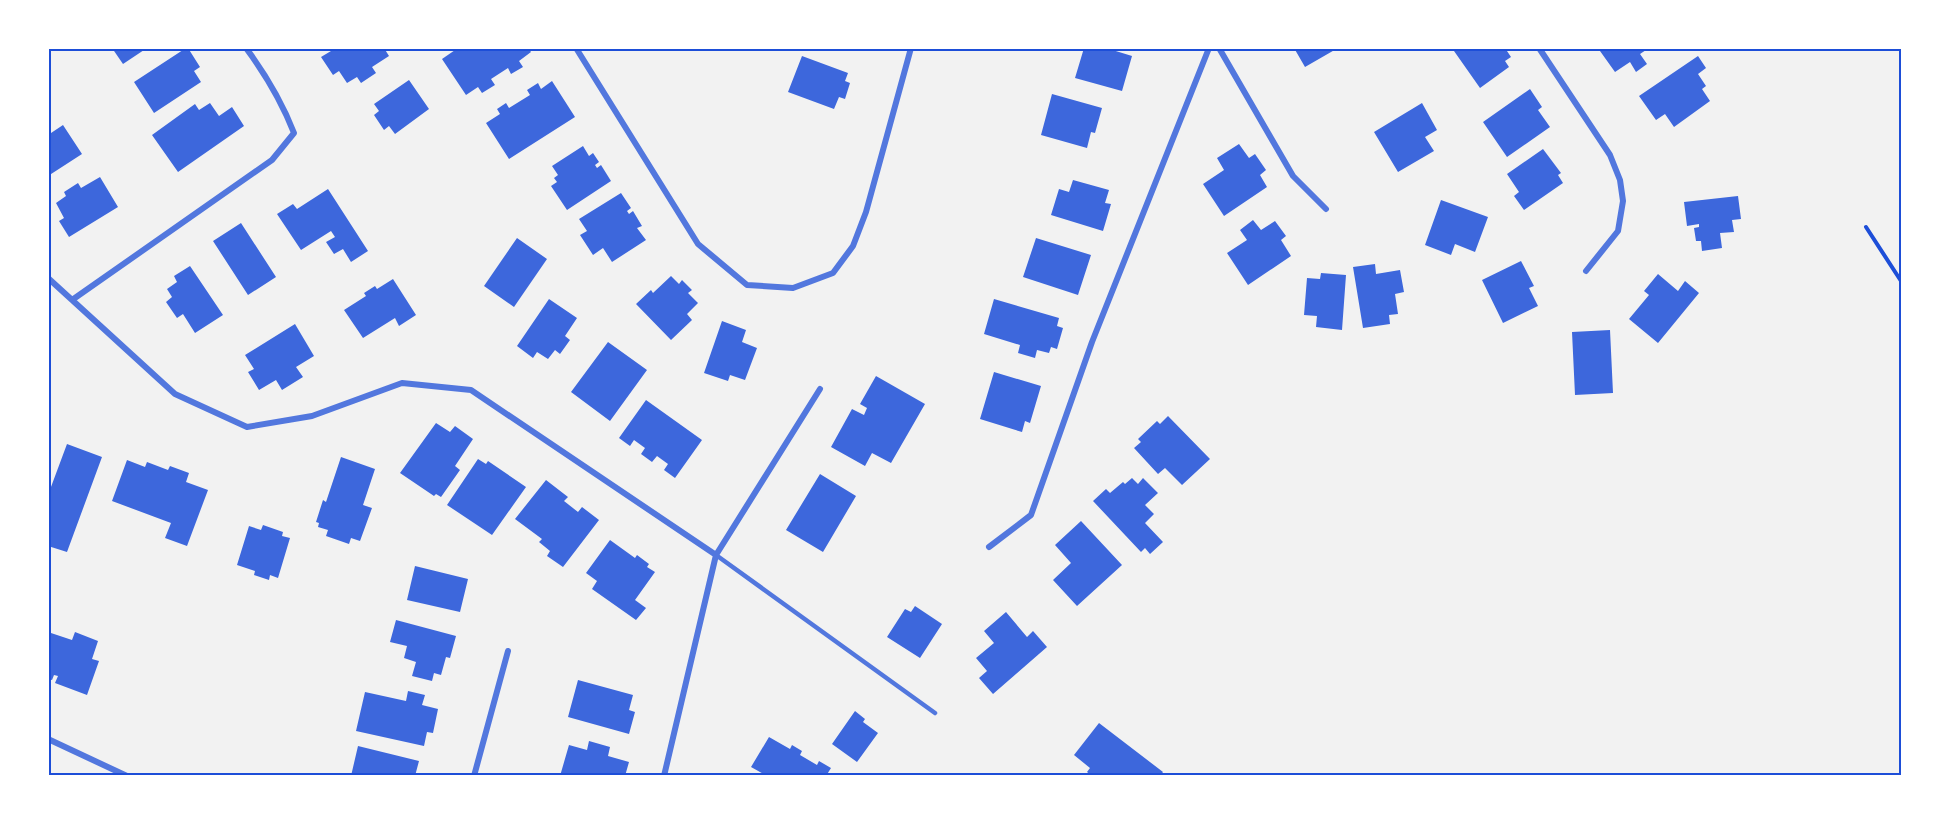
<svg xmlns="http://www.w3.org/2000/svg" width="1949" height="824" viewBox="0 0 1949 824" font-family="'Open Sans',sans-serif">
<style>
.building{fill:#3d67dc}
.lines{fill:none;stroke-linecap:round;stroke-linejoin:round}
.path{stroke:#1d4ed8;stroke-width:4}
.service{stroke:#5277de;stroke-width:4.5}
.minor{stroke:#5277de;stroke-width:6}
.neatline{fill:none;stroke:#1d4ed8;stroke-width:2}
</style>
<rect width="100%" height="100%" fill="#f2f2f2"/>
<path class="building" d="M 112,48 L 147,48 L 123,64 Z
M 186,48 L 188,48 L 200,67 L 194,71 L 201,82 L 154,113 L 134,82 Z
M 336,48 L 384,48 L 389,56 L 372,67 L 376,73 L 361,83 L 357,77 L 347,83 L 339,71 L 333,75 L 321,57 Z
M 458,48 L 528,48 L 531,52 L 519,61 L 523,67 L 511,74 L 508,68 L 491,79 L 495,85 L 482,93 L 478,87 L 466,95 L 442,59 Z
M 1084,48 L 1106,48 L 1132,56 L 1122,91 L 1075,78 Z
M 1294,48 L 1338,48 L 1305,67 Z
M 1458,48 L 1505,48 L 1511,57 L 1505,61 L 1509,67 L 1480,88 L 1454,51 Z
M 1605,48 L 1649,48 L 1640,54 L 1647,64 L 1636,72 L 1630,62 L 1615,72 L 1600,51 Z
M 802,56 L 848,73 L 845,81 L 850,83 L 845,99 L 839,97 L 834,109 L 788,92 Z
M 1698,56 L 1706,68 L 1698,74 L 1706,86 L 1702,89 L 1710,101 L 1674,127 L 1665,114 L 1656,120 L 1639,96 Z
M 409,80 L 429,109 L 395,134 L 389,126 L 384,130 L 374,115 L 379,111 L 374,104 Z
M 552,81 L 575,117 L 509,159 L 486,123 L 500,114 L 497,109 L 506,103 L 509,108 L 530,95 L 527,90 L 538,83 L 541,89 Z
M 1530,89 L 1542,107 L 1538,110 L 1550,127 L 1507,157 L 1483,122 Z
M 1052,94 L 1102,108 L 1095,133 L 1091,132 L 1087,148 L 1041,135 Z
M 210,103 L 219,116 L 232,107 L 244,126 L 178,172 L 152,135 L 195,104 L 199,110 Z
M 1422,103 L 1437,130 L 1425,137 L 1434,151 L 1398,172 L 1374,132 Z
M 63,125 L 82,154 L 48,176 L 48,135 Z
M 1239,144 L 1249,158 L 1255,154 L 1266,170 L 1260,175 L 1267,187 L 1224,216 L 1203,184 L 1224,170 L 1217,158 Z
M 583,146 L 589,156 L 593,153 L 599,162 L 595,165 L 597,168 L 601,165 L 611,181 L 567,210 L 551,186 L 557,182 L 554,178 L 558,175 L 552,166 Z
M 1543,149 L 1561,173 L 1558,175 L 1563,183 L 1524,210 L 1514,196 L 1519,192 L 1507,174 Z
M 100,177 L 118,207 L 69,237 L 59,221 L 64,218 L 56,203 L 66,196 L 64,192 L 78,183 L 81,188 Z
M 1073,180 L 1109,190 L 1105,203 L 1111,204 L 1103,231 L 1051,215 L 1059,189 L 1069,192 Z
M 328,189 L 368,251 L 351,262 L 343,249 L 334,254 L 326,242 L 335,237 L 331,231 L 301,250 L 277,214 L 293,204 L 297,209 Z
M 621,193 L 631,208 L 627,211 L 629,214 L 633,211 L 642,226 L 637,228 L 646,240 L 612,262 L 603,248 L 593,255 L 580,235 L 587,231 L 579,219 Z
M 1738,196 L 1741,219 L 1732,220 L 1734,232 L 1720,233 L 1722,248 L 1702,251 L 1701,241 L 1696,241 L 1694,228 L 1699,227 L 1699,224 L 1687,226 L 1684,202 Z
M 1441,200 L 1488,217 L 1475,252 L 1455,244 L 1451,255 L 1425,245 Z
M 1253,220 L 1261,230 L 1275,221 L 1286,236 L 1281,240 L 1291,256 L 1248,285 L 1227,253 L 1247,240 L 1240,230 Z
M 241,223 L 276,277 L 248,295 L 213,241 Z
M 517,238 L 547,259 L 514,307 L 484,286 Z
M 1036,238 L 1091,255 L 1078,295 L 1023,277 Z
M 1521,261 L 1534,286 L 1529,288 L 1538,306 L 1503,323 L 1482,280 Z
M 1375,264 L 1376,274 L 1400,270 L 1404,292 L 1395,294 L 1398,314 L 1389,315 L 1390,324 L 1363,328 L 1353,267 Z
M 190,266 L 223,315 L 195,333 L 183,314 L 177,318 L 166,302 L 172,297 L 167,289 L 177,282 L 174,276 Z
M 1321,273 L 1346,275 L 1342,330 L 1316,327 L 1317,316 L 1304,315 L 1307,278 L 1320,279 Z
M 1658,274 L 1678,291 L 1685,281 L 1699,293 L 1658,343 L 1629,319 L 1649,295 L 1644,291 Z
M 671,276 L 679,284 L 682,280 L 692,290 L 688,293 L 698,303 L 687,314 L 692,320 L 671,340 L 636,304 L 651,290 L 653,293 Z
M 393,279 L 416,315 L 399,326 L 395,318 L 363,338 L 344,310 L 366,296 L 364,293 L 375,286 L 377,289 Z
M 549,299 L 577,318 L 565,336 L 570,340 L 560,354 L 555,350 L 548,359 L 537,352 L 533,358 L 517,346 Z
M 994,299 L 1059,318 L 1057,326 L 1063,328 L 1057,349 L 1051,347 L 1049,353 L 1037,350 L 1035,358 L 1018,353 L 1020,345 L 984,334 Z
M 722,321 L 746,330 L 742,342 L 757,348 L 745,380 L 730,375 L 728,381 L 704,373 Z
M 295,324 L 314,356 L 296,367 L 303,377 L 282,390 L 276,380 L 259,390 L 248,372 L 254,369 L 245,355 Z
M 1610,330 L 1613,393 L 1575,395 L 1572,332 Z
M 608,342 L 647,370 L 610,421 L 571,392 Z
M 994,372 L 1041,386 L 1030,423 L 1025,421 L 1022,432 L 980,419 Z
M 876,376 L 925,404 L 891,463 L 872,453 L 865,466 L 831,447 L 852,409 L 864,415 L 867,408 L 860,404 Z
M 646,400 L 702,440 L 675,478 L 664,470 L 668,464 L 657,456 L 652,462 L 641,454 L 645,448 L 634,440 L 630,446 L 619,438 Z
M 1168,416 L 1210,459 L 1182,485 L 1165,468 L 1158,474 L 1134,448 L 1141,442 L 1138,439 L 1157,421 L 1160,424 Z
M 436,423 L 450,432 L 455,426 L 473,439 L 455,466 L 460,470 L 441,497 L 436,494 L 434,496 L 400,473 Z
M 67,444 L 102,457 L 67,552 L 48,546 L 48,495 Z
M 341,457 L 375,469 L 363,505 L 372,508 L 360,541 L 351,538 L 349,544 L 326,536 L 328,530 L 318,527 L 319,523 L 316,522 L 323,500 L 326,502 Z
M 478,459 L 486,464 L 488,461 L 526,487 L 492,535 L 447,505 Z
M 127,460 L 145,467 L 147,462 L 168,470 L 170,466 L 189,473 L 186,482 L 208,490 L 187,546 L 165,538 L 171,523 L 112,501 Z
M 820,474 L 856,496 L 823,552 L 786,530 Z
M 1132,478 L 1138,484 L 1143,478 L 1158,493 L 1145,505 L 1154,514 L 1145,523 L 1163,542 L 1150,554 L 1145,548 L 1141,552 L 1093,501 L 1106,489 L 1110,493 L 1123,482 L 1125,484 Z
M 546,480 L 568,497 L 564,501 L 578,512 L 582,507 L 599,520 L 563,567 L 547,556 L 550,551 L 539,542 L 542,539 L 515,519 Z
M 1081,521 L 1122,565 L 1077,606 L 1053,580 L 1071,563 L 1055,545 Z
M 263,525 L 283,532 L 282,536 L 290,538 L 278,578 L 270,575 L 269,580 L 254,575 L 255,571 L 237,565 L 249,526 L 261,530 Z
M 610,540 L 635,558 L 637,555 L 649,564 L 647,567 L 655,572 L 635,600 L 646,608 L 636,620 L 592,589 L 597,581 L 586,573 Z
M 415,566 L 468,579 L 460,612 L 407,600 Z
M 915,606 L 942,624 L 920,658 L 887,637 L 905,609 L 911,612 Z
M 1006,612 L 1027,637 L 1033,631 L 1047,647 L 993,694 L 979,678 L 987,671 L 976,658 L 994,643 L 984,631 Z
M 396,620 L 456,636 L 450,658 L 446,657 L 441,675 L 434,673 L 432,681 L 412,676 L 416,662 L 404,658 L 407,646 L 390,642 Z
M 48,632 L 72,640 L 75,632 L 98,641 L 92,659 L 99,661 L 87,695 L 55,683 L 58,676 L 54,675 L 52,680 L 48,679 Z
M 578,680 L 633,695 L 629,710 L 635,712 L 629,734 L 568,717 Z
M 408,691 L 425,695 L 422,705 L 438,709 L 433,733 L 427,732 L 424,746 L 356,731 L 365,692 L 406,701 Z
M 855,711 L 865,719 L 863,722 L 878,733 L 857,762 L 832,744 Z
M 1099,723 L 1163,772 L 1160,776 L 1092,776 L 1087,772 L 1090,768 L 1074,755 Z
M 769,737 L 790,749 L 792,745 L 802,751 L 800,755 L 817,765 L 819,761 L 831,768 L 826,776 L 767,776 L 751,767 Z
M 589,741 L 610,747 L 608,756 L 629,762 L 625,776 L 560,776 L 569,745 L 587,750 Z
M 358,746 L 419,761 L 415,776 L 405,774 L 405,776 L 351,776 Z"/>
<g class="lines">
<path class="path" d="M 1866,227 L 1901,281"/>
<path class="service" d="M 716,555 L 935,713"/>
<path class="minor" d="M 576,48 L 698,244 L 747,285 L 793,288 L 833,273 L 853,246 L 866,212 L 911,48
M 1219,48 L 1293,176 L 1326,209
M 1539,48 L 1610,155 L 1620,180 L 1623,201 L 1618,231 L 1586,271
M 48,278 L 175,394 L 247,427 L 312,416 L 402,383 L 471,390 L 716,555
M 72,300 L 272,160 L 294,133 C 282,102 266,75 246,48
M 989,547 L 1031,515 L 1092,342 L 1209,48
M 48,739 L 127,776
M 474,776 L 508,651
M 664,776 L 716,555 L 820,389"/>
</g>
<rect width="1949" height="824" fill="none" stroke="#ffffff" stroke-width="99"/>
<rect x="50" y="50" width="1850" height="724" class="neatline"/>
</svg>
